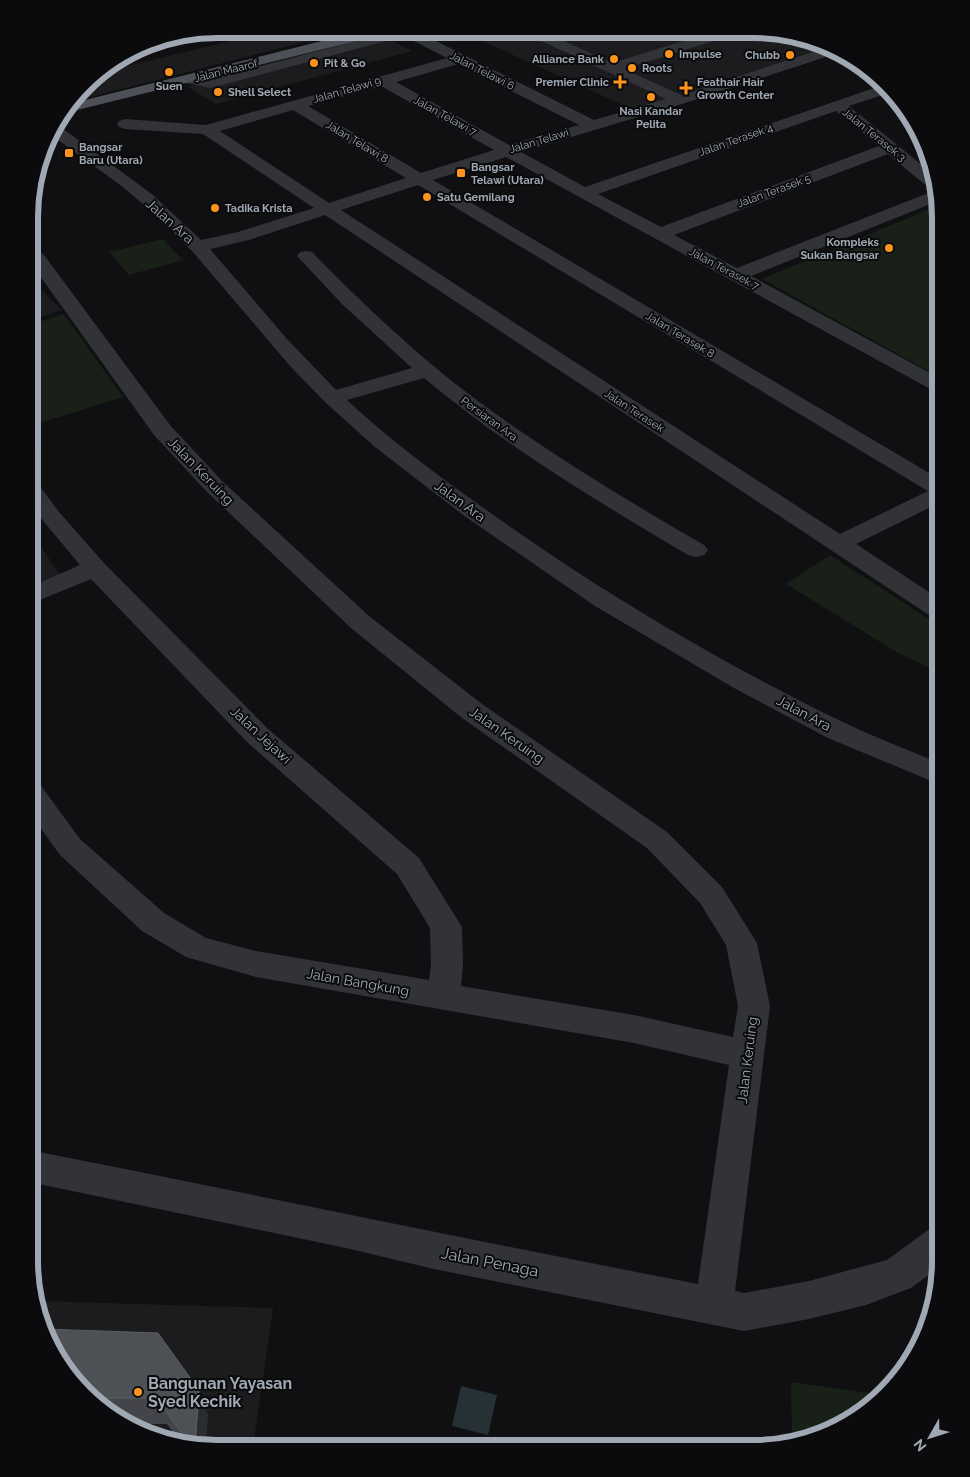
<svg xmlns="http://www.w3.org/2000/svg" width="970" height="1477" viewBox="0 0 970 1477" font-family="Raleway,sans-serif">
<style>
.built{fill:#1c1c1f}
.green{fill:#182018}
.water{fill:#263136}
.lines{fill:none;stroke-linecap:round;stroke-linejoin:round}
.stream{stroke:#263136;stroke-width:3}
.minor{fill:#313337;fill-rule:evenodd}
.major{fill:#4d5056;fill-rule:evenodd}
.wall{fill:#43454a}
.shaded-wall{fill:#2a2c2f}
.building{fill:#4d5055;stroke:#5a5e64}
.poi-dot{fill:#fc941e;stroke:#0b0b0d;stroke-width:2}
.labels{text-anchor:middle;dominant-baseline:central;stroke-width:4;stroke-linejoin:round;paint-order:stroke}
.far-poi-label{font-size:11px;font-weight:bold;fill:#a0a9b3;stroke:#0b0b0d;text-anchor:start}
.far-street-label{font-size:11px;fill:#a0a9b3;stroke:#0b0b0d}
.street-label{font-size:14px;fill:#a0a9b3;stroke:#0b0b0d}
.near-street-label{font-size:16px;fill:#a0a9b3;stroke:#0b0b0d}
.near-poi-label{font-size:16px;font-weight:bold;fill:#a0a9b3;stroke:#0b0b0d;text-anchor:start}
.rim{fill:none;stroke:#a0a9b3;stroke-width:6}
</style>
<rect width="100%" height="100%" fill="#101012"/>
<path class="built" d="M 279,29 L 355,29 L 71,102 L 95,74 Z
M 456,29 L 778,30 L 826,43 L 833,48 L 634,110 Z
M 382,35 L 412,51 L 216,104 L 188,87 Z
M 30,279 L 62,310 L 30,321 Z
M 30,530 L 60,575 L 30,588 Z
M 37,1301 L 273,1308 L 253,1447 L 192,1447 L 145,1434 L 102,1410 L 68,1375 L 43,1333 Z"/>
<path class="green" d="M 939,205 L 941,217 L 941,378 L 762,279 Z
M 163,239 L 183,260 L 129,275 L 109,252 Z
M 64,314 L 123,397 L 30,426 L 30,325 Z
M 830,555 L 941,627 L 941,673 L 900,654 L 786,584 Z
M 791,1382 L 883,1395 C 861,1416 824,1443 792,1438 Z"/>
<path class="water" d="M 461,1386 L 497,1395 L 488,1435 L 452,1426 Z"/>
<g class="lines">
<path class="stream" d="M 77,94 L 79,95"/>
<path class="minor" d="M 391,29 L 412,29 L 594,120 L 666,99 L 524,33 L 522,30 L 540,30 L 612,63 L 719,30 L 741,30 L 739,33 L 624,69 L 681,95 L 831,46 L 841,52 L 685,103 L 521,152 L 585,187 L 883,85 L 885,84 L 892,92 L 849,106 L 933,174 L 936,189 L 929,188 L 888,154 L 674,235 L 737,268 L 936,190 L 938,201 L 751,276 L 941,379 L 941,393 L 934,391 L 506,157 L 433,180 L 941,480 L 941,502 L 856,544 L 941,600 L 941,619 L 932,617 L 325,215 L 249,240 L 210,249 L 287,339 L 336,390 L 412,368 L 343,305 L 297,256 L 300,252 L 306,251 L 312,252 C 356,297 400,339 448,378 C 528,441 616,494 704,545 L 708,550 L 704,555 L 696,557 L 688,555 C 597,501 505,446 424,378 L 347,400 C 395,445 448,483 502,521 C 611,598 727,666 847,724 C 878,739 910,750 941,764 L 941,785 L 828,738 L 734,688 L 595,606 L 463,515 L 375,447 L 325,402 L 290,366 L 193,252 L 159,218 L 123,187 L 50,134 L 54,124 L 58,125 L 153,195 L 201,240 L 238,232 L 314,208 L 203,134 L 125,129 L 119,127 L 117,124 L 119,121 L 125,119 L 206,125 L 447,58 L 404,36 L 211,88 L 186,83 L 184,80 L 186,77 L 191,76 L 211,79 L 391,32 ZM 458,64 L 579,125 L 509,145 L 396,82 ZM 381,86 L 494,150 L 421,173 L 308,106 ZM 293,110 L 406,178 L 329,203 L 220,131 ZM 836,111 L 879,146 L 661,227 L 598,194 ZM 418,185 L 928,491 L 840,534 L 341,210 Z
M 30,247 L 36,248 L 44,255 L 170,425 L 222,481 L 369,616 L 482,704 L 667,832 L 722,887 L 757,943 L 770,1006 L 735,1291 L 744,1293 L 809,1281 L 887,1260 L 928,1230 L 941,1225 L 941,1266 L 911,1288 L 866,1305 L 809,1319 L 744,1331 L 434,1269 L 346,1248 L 29,1182 L 29,1150 C 252,1194 475,1241 698,1284 L 729,1065 L 634,1043 L 256,977 L 186,957 L 142,931 L 60,855 L 29,812 L 29,780 L 39,783 L 80,839 L 164,913 L 206,938 L 256,951 L 429,980 L 431,965 L 430,928 L 397,874 L 247,742 L 91,579 L 30,604 L 30,587 L 80,565 L 30,505 L 30,482 L 38,484 L 59,512 L 104,563 L 267,728 L 419,858 L 462,927 L 463,965 L 461,986 L 634,1015 L 733,1037 L 738,1006 L 726,945 L 700,903 L 647,848 L 462,718 L 351,628 L 206,491 L 154,435 L 30,262 Z"/>
<path class="major" d="M 370,29 L 395,29 L 393,32 L 61,114 L 69,104 Z"/>
</g>
<path class="wall" d="M 68,1375 L 199,1390 L 208,1416 L 192,1447 L 182,1444 L 167,1424 L 127,1424 L 102,1410 Z"/>
<path class="shaded-wall" d="M 199,1390 L 208,1416 L 206,1447 L 195,1447 Z"/>
<path class="building" d="M 42,1329 L 158,1333 L 199,1390 L 195,1447 L 192,1447 L 156,1398 L 91,1398 L 68,1375 L 43,1333 Z"/>
<g class="poi-dot">
<circle cx="669" cy="54" r="5"/>
<circle cx="790" cy="55" r="5"/>
<circle cx="614" cy="59" r="5"/>
<circle cx="314" cy="63" r="5"/>
<circle cx="632" cy="68" r="5"/>
<circle cx="169" cy="72" r="5"/>
<path d="M617.5 74.5h5v5h5v5h-5v5h-5v-5h-5v-5h5z"/>
<path d="M683.5 80.5h5v5h5v5h-5v5h-5v-5h-5v-5h5z"/>
<circle cx="218" cy="92" r="5"/>
<circle cx="651" cy="97" r="5"/>
<rect x="64" y="148" width="10" height="10" rx="2.5"/>
<rect x="456" y="168" width="10" height="10" rx="2.5"/>
<circle cx="427" cy="197" r="5"/>
<circle cx="215" cy="208" r="5"/>
<circle cx="889" cy="248" r="5"/>
<circle cx="138" cy="1392" r="5"/>
</g>
<g class="labels">
<g class="far-poi-label">
<text x="679" y="54">Impulse</text>
<text x="780" y="55" text-anchor="end">Chubb</text>
<text x="604" y="59" text-anchor="end">Alliance Bank</text>
<text x="324" y="63">Pit &amp; Go</text>
<text x="642" y="68">Roots</text>
<text x="609" y="82" text-anchor="end">Premier Clinic</text>
<text x="697" y="82">Feathair Hair<tspan x="697" dy="13">Growth Center</tspan></text>
<text x="169" y="86" text-anchor="middle">Suen</text>
<text x="228" y="92">Shell Select</text>
<text x="651" y="111" text-anchor="middle">Nasi Kandar<tspan x="651" dy="13">Pelita</tspan></text>
<text x="79" y="147">Bangsar<tspan x="79" dy="13">Baru (Utara)</tspan></text>
<text x="471" y="167">Bangsar<tspan x="471" dy="13">Telawi (Utara)</tspan></text>
<text x="437" y="197">Satu Gemilang</text>
<text x="225" y="208">Tadika Krista</text>
<text x="879" y="242" text-anchor="end">Kompleks<tspan x="879" dy="13">Sukan Bangsar</tspan></text>
</g>
<g class="far-street-label">
<text transform="translate(226 71) rotate(-14)">Jalan Maarof</text>
<text transform="translate(482 71) rotate(27)">Jalan Telawi 6</text>
<text transform="translate(347 90) rotate(-16)">Jalan Telawi 9</text>
<text transform="translate(445 116) rotate(29)">Jalan Telawi 7</text>
<text transform="translate(874 135) rotate(39)">Jalan Terasek 3</text>
<text transform="translate(736 140) rotate(-19)">Jalan Terasek 4</text>
<text transform="translate(539 141) rotate(-17)">Jalan Telawi</text>
<text transform="translate(357 142) rotate(31)">Jalan Telawi 8</text>
<text transform="translate(774 191) rotate(-20)">Jalan Terasek 5</text>
<text transform="translate(724 269) rotate(28)">Jalan Terasek 7</text>
<text transform="translate(680 335) rotate(31)">Jalan Terasek 8</text>
<text transform="translate(634 411) rotate(33)">Jalan Terasek</text>
<text transform="translate(489 419) rotate(36)">Persiaran Ara</text>
</g>
<g class="street-label">
<text transform="translate(170 221) rotate(42)">Jalan Ara</text>
<text transform="translate(201 471) rotate(46)">Jalan Keruing</text>
<text transform="translate(460 501) rotate(36)">Jalan Ara</text>
<text transform="translate(804 713) rotate(28)">Jalan Ara</text>
<text transform="translate(261 735) rotate(43)">Jalan Jejawi</text>
<text transform="translate(507 735) rotate(35)">Jalan Keruing</text>
<text transform="translate(358 982) rotate(10)">Jalan Bangkung</text>
<text transform="translate(747 1060) rotate(-83)">Jalan Keruing</text>
</g>
<g class="near-street-label">
<text transform="translate(490 1262) rotate(11)">Jalan Penaga</text>
</g>
<g class="near-poi-label">
<text x="148" y="1383">Bangunan Yayasan<tspan x="148" dy="18">Syed Kechik</tspan></text>
</g>
</g>
<path d="M0 0H970V1477H0ZM217 38H753A179 179 0 0 1 932 217V1261A179 179 0 0 1 753 1440H217A179 179 0 0 1 38 1261V217A179 179 0 0 1 217 38Z" fill="#0b0b0d" fill-rule="evenodd"/>
<path class="rim" d="M217 38H753A179 179 0 0 1 932 217V1261A179 179 0 0 1 753 1440H217A179 179 0 0 1 38 1261V217A179 179 0 0 1 217 38Z"/>
<g transform="translate(930 1437) rotate(231)" stroke="#0b0b0d" stroke-width="4" paint-order="stroke">
<path d="M0-4L9 19L0 12L-9 19Z" fill="#a0a9b3"/>
<text y="-8" font-size="14" font-weight="bold" text-anchor="middle" fill="#a0a9b3">N</text>
</g>
</svg>
